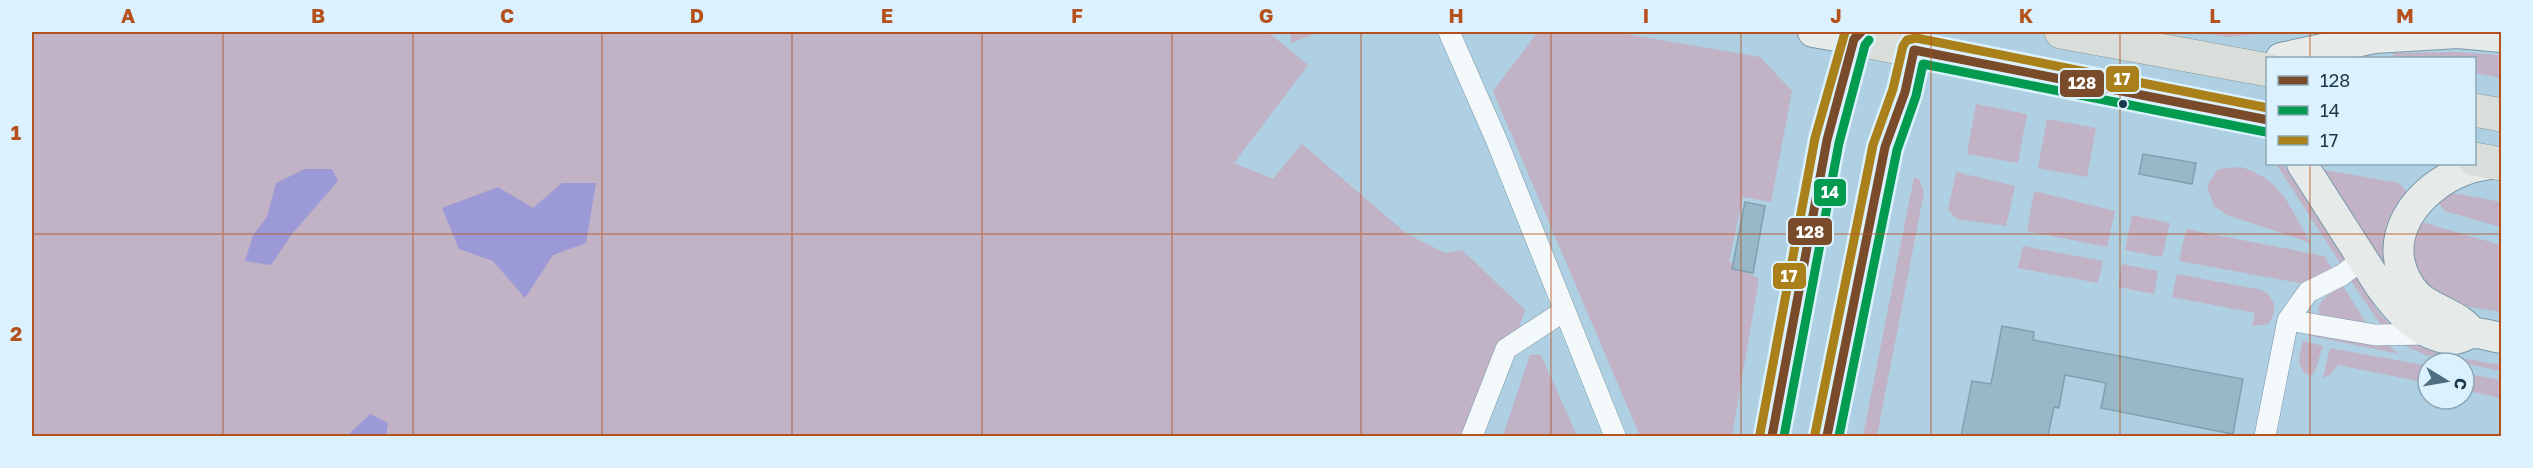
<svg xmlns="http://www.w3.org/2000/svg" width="2533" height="468" viewBox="0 0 2533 468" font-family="'Golos Text',sans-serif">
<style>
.green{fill:#c1b2c6}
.water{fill:#9c9ad6}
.building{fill:#98b7c7;stroke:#81a0af;stroke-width:1.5}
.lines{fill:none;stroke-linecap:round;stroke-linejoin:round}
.street-casing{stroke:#7998a7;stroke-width:22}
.secondary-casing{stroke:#7998a7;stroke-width:32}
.primary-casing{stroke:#869896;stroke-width:34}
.street{stroke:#f3f8fb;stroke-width:21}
.secondary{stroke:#e6ebea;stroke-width:30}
.primary{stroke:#d9dedb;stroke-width:33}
.bus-1-casing{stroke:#dbf2fe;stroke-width:14}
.bus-2-casing{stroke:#dbf2fe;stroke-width:14}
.bus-3-casing{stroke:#dbf2fe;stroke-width:14}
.bus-1{stroke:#7a4b2a;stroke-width:9}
.bus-2{stroke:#029b50;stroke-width:9}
.bus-3{stroke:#a9801a;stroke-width:9}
.grid{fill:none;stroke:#b4511c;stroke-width:1.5;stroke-opacity:0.55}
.bus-dot{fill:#19394a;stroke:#dbf2fe;stroke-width:2}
.line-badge{stroke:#dbf2fe;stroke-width:2}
.badge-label{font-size:16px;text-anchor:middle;font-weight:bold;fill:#fff}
.neatline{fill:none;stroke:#b4511c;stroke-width:2}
.grid-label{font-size:20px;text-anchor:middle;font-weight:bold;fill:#b4511c}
</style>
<rect width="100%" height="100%" fill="#afd0e2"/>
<path class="green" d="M 32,32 L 1268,32 L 1308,65 L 1234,163 L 1273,179 L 1302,144 L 1407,234 L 1445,253 L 1462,250 L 1525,310 L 1481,436 L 32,436 Z
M 1290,32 L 1320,32 L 1291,43 Z
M 1538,32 L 1614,32 L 1760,57 L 1792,91 L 1771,202 L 1743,197 L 1729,261 L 1759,279 L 1732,436 L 1640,436 L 1493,91 Z
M 2197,32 L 2277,32 L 2229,37 Z
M 2456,52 L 2501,55 L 2501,78 L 2475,73 L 2474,58 L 2402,58 L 2395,57 L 2392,53 Z
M 1976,104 L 2027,114 L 2018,163 L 1967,154 Z
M 2047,119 L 2096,128 L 2087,177 L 2038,168 Z
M 2276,164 L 2282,164 L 2293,178 L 2344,258 L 2342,266 Z
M 2241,167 C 2285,181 2289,208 2311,243 L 2227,215 L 2214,206 L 2207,186 L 2218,169 Z
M 2324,170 L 2399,183 L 2406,191 C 2385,218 2382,235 2384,268 Z
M 1956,172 L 2015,186 L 2006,226 L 1957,219 L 1948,210 Z
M 1914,177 L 1919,179 L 1924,192 L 1877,436 L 1863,436 Z
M 2034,191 L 2115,211 L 2107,247 L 2027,231 Z
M 2453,193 L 2501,202 L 2501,227 L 2444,211 L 2438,201 Z
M 2132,215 L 2170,223 L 2162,257 L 2125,250 Z
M 2421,222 L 2501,245 L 2501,312 C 2487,309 2470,308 2455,303 C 2417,289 2403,259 2421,222 Z
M 2186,229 L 2324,256 L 2334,271 L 2305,284 L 2179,261 Z
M 2023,246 L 2103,261 L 2098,283 L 2018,268 Z
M 2122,264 L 2158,271 L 2154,294 L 2118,287 Z
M 2177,274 L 2262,290 C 2276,299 2278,311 2268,324 L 2252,326 L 2255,313 L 2172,297 Z
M 2356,276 L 2377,310 L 2394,329 L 2383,328 L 2351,281 Z
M 2343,286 L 2368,326 L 2319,314 C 2315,300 2333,292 2343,286 Z
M 2314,332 L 2383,340 L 2399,354 L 2307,335 Z
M 2303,341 L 2323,346 L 2315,371 L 2311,376 C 2295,370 2299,355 2303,341 Z
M 2398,342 L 2411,343 L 2443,355 L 2501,365 L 2501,371 L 2425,355 Z
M 2330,348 L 2428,366 L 2428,383 L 2338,365 L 2330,375 L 2323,378 Z
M 1530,355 L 1541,355 L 1577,436 L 1503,436 Z
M 2464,373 L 2501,380 L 2501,398 L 2464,390 Z"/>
<path class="water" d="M 305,169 L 332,169 L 338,181 L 292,234 L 271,265 L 245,261 L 253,235 L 267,217 L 276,183 Z
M 562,183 L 596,183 L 586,243 L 553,255 L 525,298 L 493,261 L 459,249 L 442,208 L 498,187 L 533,208 Z
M 370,414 L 388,423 L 386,436 L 347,436 Z"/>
<path class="building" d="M 2143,154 L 2196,163 L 2192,184 L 2139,174 Z
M 1745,202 L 1765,206 L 1753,273 L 1732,269 Z
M 2002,326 L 2034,332 L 2033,340 L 2243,379 L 2233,434 L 2101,408 L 2106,383 L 2065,375 L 2059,408 L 2054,407 L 2048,436 L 1961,436 L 1972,381 L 1991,384 Z"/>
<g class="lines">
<defs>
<path id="street" d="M 1449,32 L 1496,139 L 1615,436
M 2288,320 L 2375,335 L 2427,334
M 1472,436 L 1506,349 L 1564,311
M 2265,436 L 2288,320 L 2308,292 L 2342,275 L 2363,259"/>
<path id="secondary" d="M 1813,32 L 1854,39
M 2281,58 L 2374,38 L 2458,33 L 2502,37
M 2302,164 L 2380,286 C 2398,311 2419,336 2452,339 C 2460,340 2467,333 2474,333 C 2483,333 2493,337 2502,338
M 2473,333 C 2469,329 2465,324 2460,321 C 2443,309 2423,306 2411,288 C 2377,239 2418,187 2465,170 C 2474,166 2486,165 2496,163"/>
<path id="primary" d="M 2061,32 L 2268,70
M 1854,39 L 2268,120
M 2474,110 L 2502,115
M 2474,159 L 2502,164
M 1772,436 L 1827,140 L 1854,39 L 1861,32
M 1827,436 L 1885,147 L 1905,92 L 1914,50 L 1909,32"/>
</defs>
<use href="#street" class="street-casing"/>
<use href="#secondary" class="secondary-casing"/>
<use href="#primary" class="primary-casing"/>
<use href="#street" class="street"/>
<use href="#secondary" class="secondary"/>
<use href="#primary" class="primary"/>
<defs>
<path id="bus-1" d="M 1772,436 L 1827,140 L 1854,39 L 1861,32
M 1827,436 L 1885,147 L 1905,92 L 1914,50 L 2268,120"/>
<path id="bus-2" d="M 1784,436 L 1839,143 L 1865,45 L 1869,40
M 1839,436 L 1897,150 L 1916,96 L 1923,64 L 2266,132"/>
<path id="bus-3" d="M 1760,434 L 1815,138 L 1845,32
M 1815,434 L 1873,145 L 1893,89 L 1903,46 L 1907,40 L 1916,38 L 2268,108"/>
</defs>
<use href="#bus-1" class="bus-1-casing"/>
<use href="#bus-2" class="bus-2-casing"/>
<use href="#bus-3" class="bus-3-casing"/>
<use href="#bus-1" class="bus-1"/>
<use href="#bus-2" class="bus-2"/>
<use href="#bus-3" class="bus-3"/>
</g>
<path class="grid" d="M 223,32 L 223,436M 413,32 L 413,436M 602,32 L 602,436M 792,32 L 792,436M 982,32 L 982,436M 1172,32 L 1172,436M 1361,32 L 1361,436M 1551,32 L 1551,436M 1741,32 L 1741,436M 1931,32 L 1931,436M 2120,32 L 2120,436M 2310,32 L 2310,58M 2310,164 L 2310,436M 32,234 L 2502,234"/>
<circle class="bus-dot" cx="2123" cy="104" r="5"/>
<g class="line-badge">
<rect x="2105" y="65" width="35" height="28" rx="6" fill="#a9801a"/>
<rect x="2059" y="69" width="46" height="29" rx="6" fill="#7a4b2a"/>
<rect x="1813" y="178" width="34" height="29" rx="6" fill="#029b50"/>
<rect x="1787" y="217" width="46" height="29" rx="6" fill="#7a4b2a"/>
<rect x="1772" y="262" width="35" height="28" rx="6" fill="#a9801a"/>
</g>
<g class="badge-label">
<text x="2122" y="85">17</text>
<text x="2082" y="89">128</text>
<text x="1830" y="198">14</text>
<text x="1810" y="238">128</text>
<text x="1789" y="282">17</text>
</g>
<rect width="2533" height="468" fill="none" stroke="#dbf2fe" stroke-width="66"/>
<rect x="2266" y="57" width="210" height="108" fill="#dbf2fe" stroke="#8da8b6" stroke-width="1.5"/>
<rect x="2278" y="76" width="30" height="9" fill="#7a4b2a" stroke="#8da8b6" stroke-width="1.5"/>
<text x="2320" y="87" font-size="18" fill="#19394a">128</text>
<rect x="2278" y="106" width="30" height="9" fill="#029b50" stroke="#8da8b6" stroke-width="1.5"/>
<text x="2320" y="117" font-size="18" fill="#19394a">14</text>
<rect x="2278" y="136" width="30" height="9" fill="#a9801a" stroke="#8da8b6" stroke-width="1.5"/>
<text x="2320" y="147" font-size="18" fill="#19394a">17</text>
<g transform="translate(2446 381) rotate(101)"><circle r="28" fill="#dbf2fe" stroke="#8da8b6" stroke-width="1.5"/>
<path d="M0-4.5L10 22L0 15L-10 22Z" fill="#4e6e7f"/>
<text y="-9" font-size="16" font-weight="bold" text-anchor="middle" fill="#19394a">С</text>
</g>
<rect x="33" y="33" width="2467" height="402" class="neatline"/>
<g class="grid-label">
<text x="128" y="23">A</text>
<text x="318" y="23">B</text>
<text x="507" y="23">C</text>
<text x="697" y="23">D</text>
<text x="887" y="23">E</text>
<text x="1077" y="23">F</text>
<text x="1266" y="23">G</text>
<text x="1456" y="23">H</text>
<text x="1646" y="23">I</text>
<text x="1836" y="23">J</text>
<text x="2026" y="23">K</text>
<text x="2215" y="23">L</text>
<text x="2405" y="23">M</text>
<text x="16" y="140">1</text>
<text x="16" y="341">2</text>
</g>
</svg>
